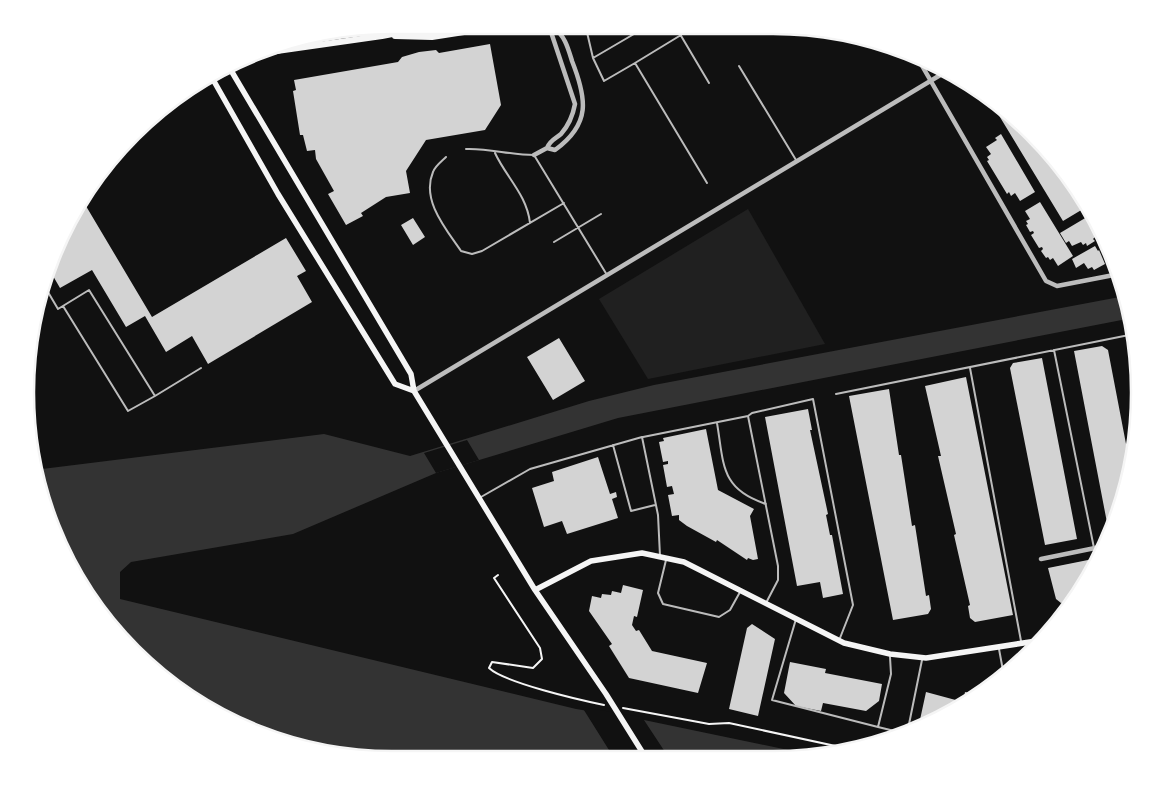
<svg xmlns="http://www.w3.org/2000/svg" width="1165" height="785" viewBox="0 0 1165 785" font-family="'DejaVu Sans',sans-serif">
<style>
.green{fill:#202020}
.water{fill:#333}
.pier{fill:#111}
.building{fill:#d3d3d3}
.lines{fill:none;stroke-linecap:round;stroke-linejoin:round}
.path{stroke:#f5f5f5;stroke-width:2}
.service{stroke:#bcbcbc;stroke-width:2}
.minor{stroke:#bcbcbc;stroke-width:4.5}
.secondary{stroke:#f5f5f5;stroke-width:5.5}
.primary{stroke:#f5f5f5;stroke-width:6}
.rim{fill:none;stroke:#f5f5f5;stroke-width:2.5}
</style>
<rect width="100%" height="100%" fill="#111"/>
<path class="green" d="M 748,209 L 825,344 L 648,379 L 599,299 Z"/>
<path class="water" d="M 1125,296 L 1132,318 L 618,418 L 436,473 L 293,534 L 131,562 L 120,572 L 120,599 L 576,709 L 644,720 L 817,756 L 772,760 L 321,753 L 230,722 L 133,653 L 74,576 L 34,470 L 324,434 L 410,456 L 589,401 L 654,385 Z"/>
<path class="pier" d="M 467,440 L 479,460 L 436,473 L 424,453 Z
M 582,707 L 642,717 L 669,758 L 614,758 Z"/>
<path class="building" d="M 490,44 L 501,105 L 485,130 L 426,140 L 406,171 L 410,193 L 386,197 L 361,213 L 363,216 L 346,225 L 328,194 L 334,191 L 316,159 L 315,150 L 307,151 L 303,135 L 300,135 L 293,91 L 296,90 L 294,80 L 398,62 L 402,57 L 419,52 L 436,50 L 439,53 Z
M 992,104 L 1032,132 L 1078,188 L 1088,206 L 1063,221 Z
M 1001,134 L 1035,192 L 1020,201 L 1015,193 L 1011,196 L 1009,192 L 1007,194 L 987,161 L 989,160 L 987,157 L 991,154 L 986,147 L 997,140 L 995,138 Z
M 83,201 L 152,317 L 286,238 L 306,271 L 297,276 L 312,302 L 208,364 L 192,336 L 166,352 L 145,316 L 126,327 L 92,270 L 60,288 L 49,269 L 53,252 Z
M 1040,202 L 1073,256 L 1058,266 L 1053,258 L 1050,260 L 1048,257 L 1046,258 L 1041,251 L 1043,249 L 1042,247 L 1039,248 L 1031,235 L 1034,233 L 1033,231 L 1030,232 L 1026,225 L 1028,224 L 1026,221 L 1030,219 L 1025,211 Z
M 1092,214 L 1103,236 L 1097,240 L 1095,237 L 1093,239 L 1095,241 L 1087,246 L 1086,243 L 1083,245 L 1081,242 L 1072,246 L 1069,241 L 1066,243 L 1060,233 Z
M 413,218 L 425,237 L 413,245 L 401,225 Z
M 1095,246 L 1098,251 L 1099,250 L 1105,264 L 1094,270 L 1092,267 L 1088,269 L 1084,263 L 1076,268 L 1072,259 Z
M 559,338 L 585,381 L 553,400 L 527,357 Z
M 1102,346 L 1108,350 L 1131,470 L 1112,533 L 1109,533 L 1074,351 Z
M 1042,358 L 1077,539 L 1045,545 L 1010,368 L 1013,363 Z
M 966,377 L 1013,615 L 975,622 L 970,618 L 968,606 L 970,605 L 954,535 L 956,534 L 938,456 L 941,456 L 925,386 Z
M 889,389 L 899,455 L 901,455 L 912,526 L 915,525 L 926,596 L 929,595 L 931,609 L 928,614 L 893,620 L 849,396 Z
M 808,409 L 812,430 L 810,430 L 828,514 L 826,515 L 830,535 L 832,535 L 843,594 L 823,598 L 820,582 L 797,586 L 765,417 Z
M 706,429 L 718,490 L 754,509 L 750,516 L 758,559 L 753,560 L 748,558 L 747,560 L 717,540 L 716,542 L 687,526 L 679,520 L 679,515 L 672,516 L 668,495 L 674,494 L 672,486 L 667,487 L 663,465 L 668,464 L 668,461 L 663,462 L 659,442 L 664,441 L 663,438 Z
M 598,457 L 610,494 L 616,492 L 617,497 L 612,499 L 618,518 L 567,534 L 562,521 L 544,527 L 532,488 L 554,481 L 552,472 Z
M 1098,558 L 1075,600 L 1061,603 L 1056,599 L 1048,568 Z
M 623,585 L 643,590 L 637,617 L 634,616 L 632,625 L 636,631 L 639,630 L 652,651 L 707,663 L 698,693 L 629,678 L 609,646 L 612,644 L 589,611 L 592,596 L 601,598 L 602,594 L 611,595 L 612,591 L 621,593 Z
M 752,624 L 775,639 L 758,716 L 729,709 L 747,628 Z
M 790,662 L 826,669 L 825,673 L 882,684 L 879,701 L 866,711 L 823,703 L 821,711 L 796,706 L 784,693 Z
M 926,692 L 963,702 L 965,692 L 980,695 L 918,729 Z"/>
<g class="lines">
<path class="path" d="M 498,575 L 494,578 L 540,648 L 542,659 L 533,668 L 492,662 L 489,668 C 505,683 580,700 604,705
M 623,708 L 709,724 L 729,723 L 854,750"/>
<path class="service" d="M 588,28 L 586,28 L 593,58 L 604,81 L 635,63 L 707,183
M 677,29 L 709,83
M 593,58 L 634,34 L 636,29
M 635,63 L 681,35
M 739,66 L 796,160
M 466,149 C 489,148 510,155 534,155 L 607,275
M 495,153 C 506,177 527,195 530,223
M 446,157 C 442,161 435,166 433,172 C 421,200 446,229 461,251 L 472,254 L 482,251 L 564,203
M 554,242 L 601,214
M 1109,249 L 1110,248
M 45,287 L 58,309 L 89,290 L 155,396 L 128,411 L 63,306
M 1054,350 L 1094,548
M 970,368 L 1021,641
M 836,394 L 1134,334
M 155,396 L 201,368
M 717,423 C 724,464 720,489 766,504
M 643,437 L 748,416
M 613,445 L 631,511 L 655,505
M 481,497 L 530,469 L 642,437 L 658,515 L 660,556
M 666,560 L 658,593 L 663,604 L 719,617 L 730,610 L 740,592
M 766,603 L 778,580 L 778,566 L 748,416 L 752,413 L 813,399 L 853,605 L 840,638
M 796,619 L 772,700 L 878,727 L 891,674 L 890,657
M 999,649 L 1004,676
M 878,727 L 907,734 L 922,660"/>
<path class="minor" d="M 917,57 L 1046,281 L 1057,286 L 1119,274
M 547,148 C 550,140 555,139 561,134 C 569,125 573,115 575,104 L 552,35 L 554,28
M 534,155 L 547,148 L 555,150 C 591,124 587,99 572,61 C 568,48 565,36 554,28
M 414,391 L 947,71
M 1041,559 L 1105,546"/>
<path class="secondary" d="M 229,67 L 411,374 L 414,391 L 535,590 L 606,694 L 646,758
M 211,76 L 278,194 L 395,384 L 414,391
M 535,590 L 591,561 L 642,553 L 684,562 L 844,643 L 890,654 L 926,658 L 1043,640"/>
<path class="primary" d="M 395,36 L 432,37 L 496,27
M 256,54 L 382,36 L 434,26"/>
</g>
<path d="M0 0H1165V785H0ZM392 34H773A358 358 0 0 1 1131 392V393A358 358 0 0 1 773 751H392A358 358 0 0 1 34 393V392A358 358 0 0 1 392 34Z" fill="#fff" fill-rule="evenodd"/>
<path class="rim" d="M392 34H773A358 358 0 0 1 1131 392V393A358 358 0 0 1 773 751H392A358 358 0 0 1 34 393V392A358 358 0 0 1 392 34Z"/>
</svg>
